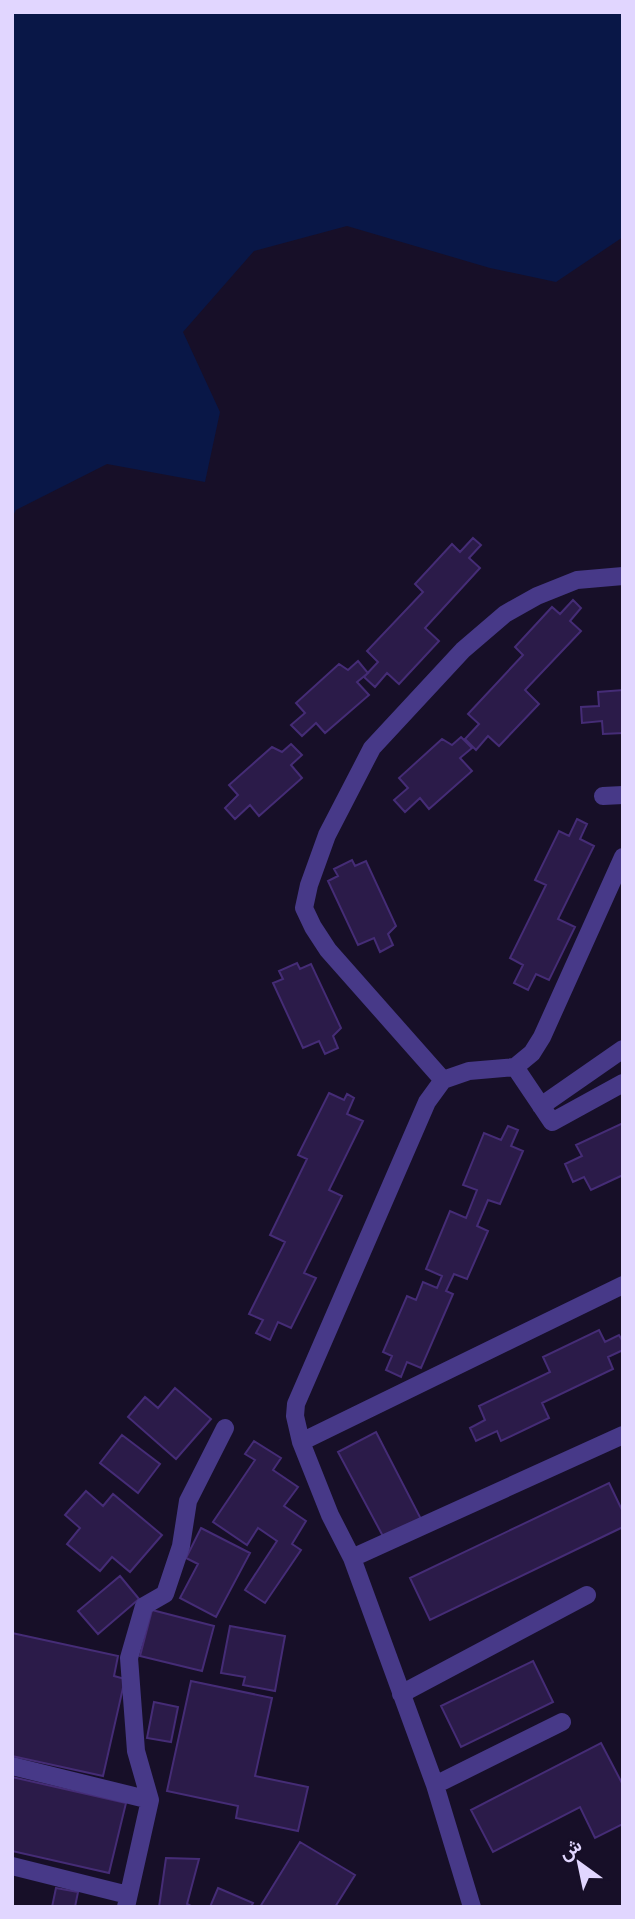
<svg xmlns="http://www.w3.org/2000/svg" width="635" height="1919" viewBox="0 0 635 1919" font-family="Barlow,Vazirmatn,sans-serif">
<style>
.water{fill:#091747}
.building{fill:#2b1b49;stroke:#452c76;stroke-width:2}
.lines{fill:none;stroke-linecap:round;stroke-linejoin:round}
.street{stroke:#473988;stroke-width:18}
</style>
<rect width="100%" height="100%" fill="#170f28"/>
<path class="water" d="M 12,12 L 623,12 L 623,237 L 556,282 L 490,268 L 347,226 L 254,251 L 183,332 L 220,412 L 205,482 L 107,464 L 16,510 L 12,518 Z"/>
<path class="building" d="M 473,538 L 481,545 L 469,558 L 480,568 L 425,628 L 439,641 L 399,684 L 387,673 L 375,687 L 364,677 L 378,662 L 367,651 L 423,592 L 415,584 L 452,544 L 460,552 Z
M 573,600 L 581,608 L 570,621 L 581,631 L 525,690 L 539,704 L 499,746 L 488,736 L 476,750 L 465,739 L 479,724 L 468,714 L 523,655 L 515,647 L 552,607 L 560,614 Z
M 358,661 L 368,673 L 357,682 L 369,695 L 325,733 L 316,723 L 302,736 L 291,725 L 305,713 L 296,703 L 339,664 L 348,670 Z
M 623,690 L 623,733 L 603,734 L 602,721 L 582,723 L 581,707 L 599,706 L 598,692 Z
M 461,737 L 472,748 L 460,758 L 472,771 L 429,809 L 420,798 L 405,812 L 394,800 L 408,788 L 399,778 L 442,739 L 452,745 Z
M 291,744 L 302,755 L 291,765 L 302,778 L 259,816 L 250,805 L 235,819 L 225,808 L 238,795 L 229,785 L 272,747 L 282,752 Z
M 577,819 L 587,824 L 580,839 L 594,846 L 558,919 L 575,927 L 549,980 L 536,974 L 528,990 L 514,983 L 523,965 L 510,958 L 546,885 L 535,880 L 559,831 L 569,836 Z
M 352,860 L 355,866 L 366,861 L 396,926 L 388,934 L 393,945 L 380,952 L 374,938 L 358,945 L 328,881 L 338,876 L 334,869 Z
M 297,963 L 300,969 L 311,964 L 341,1028 L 333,1036 L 338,1048 L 325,1054 L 319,1041 L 303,1048 L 273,983 L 283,979 L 279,971 Z
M 329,1093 L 344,1100 L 347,1094 L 354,1098 L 347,1114 L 363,1121 L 329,1190 L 342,1196 L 304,1273 L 316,1278 L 291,1328 L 278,1322 L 270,1340 L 256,1333 L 263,1320 L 249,1314 L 285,1242 L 270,1235 L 307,1159 L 298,1155 Z
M 623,1123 L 623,1175 L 591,1190 L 584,1177 L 573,1182 L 565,1164 L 582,1156 L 576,1145 Z
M 508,1126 L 518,1130 L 511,1146 L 523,1151 L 500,1204 L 488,1200 L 477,1226 L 488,1231 L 467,1279 L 454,1274 L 446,1291 L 453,1294 L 421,1368 L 407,1362 L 401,1377 L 386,1370 L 392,1356 L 383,1352 L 407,1296 L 416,1300 L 423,1282 L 437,1288 L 442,1276 L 426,1269 L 450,1211 L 466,1218 L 477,1190 L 463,1185 L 484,1133 L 501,1140 Z
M 599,1330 L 605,1342 L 619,1335 L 623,1342 L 623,1350 L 608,1357 L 613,1369 L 542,1403 L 549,1418 L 501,1441 L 497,1431 L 476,1441 L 470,1428 L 485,1420 L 479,1406 L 550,1372 L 543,1357 Z
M 175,1388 L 211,1419 L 176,1459 L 128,1417 L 145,1397 L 158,1408 Z
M 376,1432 L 422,1521 L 385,1540 L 338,1452 Z
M 122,1435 L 160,1464 L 138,1493 L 100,1463 Z
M 254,1441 L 281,1458 L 273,1470 L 298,1487 L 284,1506 L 306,1521 L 292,1544 L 301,1550 L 265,1603 L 245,1590 L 277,1541 L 258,1528 L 247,1545 L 213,1522 L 255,1460 L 245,1454 Z
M 609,1483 L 623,1512 L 623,1527 L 430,1620 L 410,1578 Z
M 86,1491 L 103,1506 L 113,1494 L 162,1535 L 130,1572 L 112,1557 L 100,1571 L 67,1544 L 80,1528 L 65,1515 Z
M 201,1528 L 250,1553 L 216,1617 L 180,1598 L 198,1564 L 186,1558 Z
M 120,1576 L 139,1599 L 98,1634 L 78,1611 Z
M 152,1610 L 214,1626 L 202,1671 L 140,1656 Z
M 230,1626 L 285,1636 L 275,1691 L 243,1685 L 245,1677 L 221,1673 Z
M 12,1633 L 118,1656 L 114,1676 L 125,1679 L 103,1776 L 12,1756 Z
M 533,1661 L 553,1702 L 461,1747 L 441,1706 Z
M 191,1681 L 272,1698 L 255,1776 L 308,1787 L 298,1831 L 236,1818 L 238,1806 L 167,1791 Z
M 154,1702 L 178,1707 L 171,1742 L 147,1738 Z
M 601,1743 L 623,1785 L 623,1824 L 595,1838 L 580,1807 L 493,1852 L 471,1810 Z
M 12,1777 L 126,1803 L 109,1873 L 12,1851 Z
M 300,1842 L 355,1875 L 335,1907 L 260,1907 Z
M 166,1858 L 199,1859 L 187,1904 L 193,1907 L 159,1907 Z
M 56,1888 L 78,1892 L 75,1907 L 52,1907 Z
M 218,1888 L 253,1903 L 251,1907 L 210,1907 Z"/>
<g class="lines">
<path class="street" d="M 603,796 L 623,795
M 515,1067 L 552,1122 L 623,1083
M 443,1080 L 328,950 L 313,927 L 304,908 L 309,885 L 327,835 L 372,748 L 463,650 L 505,614 L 537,596 L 577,580 L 623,576
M 541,1106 L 623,1049
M 301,1442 L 623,1285
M 352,1558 L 623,1435
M 401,1694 L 587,1595
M 12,1766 L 150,1800
M 435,1785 L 562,1722
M 12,1866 L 128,1895
M 126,1907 L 150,1800 L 136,1751 L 129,1658 L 144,1606 L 165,1594 L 181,1546 L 188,1501 L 225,1428
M 472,1907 L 435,1785 L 352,1558 L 330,1515 L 301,1442 L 295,1416 L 296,1404 L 427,1102 L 443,1080 L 469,1071 L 515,1067 L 532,1053 L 542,1037 L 623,857"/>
</g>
<rect width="635" height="1919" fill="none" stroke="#e1d6ff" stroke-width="28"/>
<g transform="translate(579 1863) rotate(327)" stroke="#170f28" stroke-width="5" paint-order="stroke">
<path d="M0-5L12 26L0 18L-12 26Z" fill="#e1d6ff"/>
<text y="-10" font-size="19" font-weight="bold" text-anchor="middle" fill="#e1d6ff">ش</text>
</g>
</svg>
